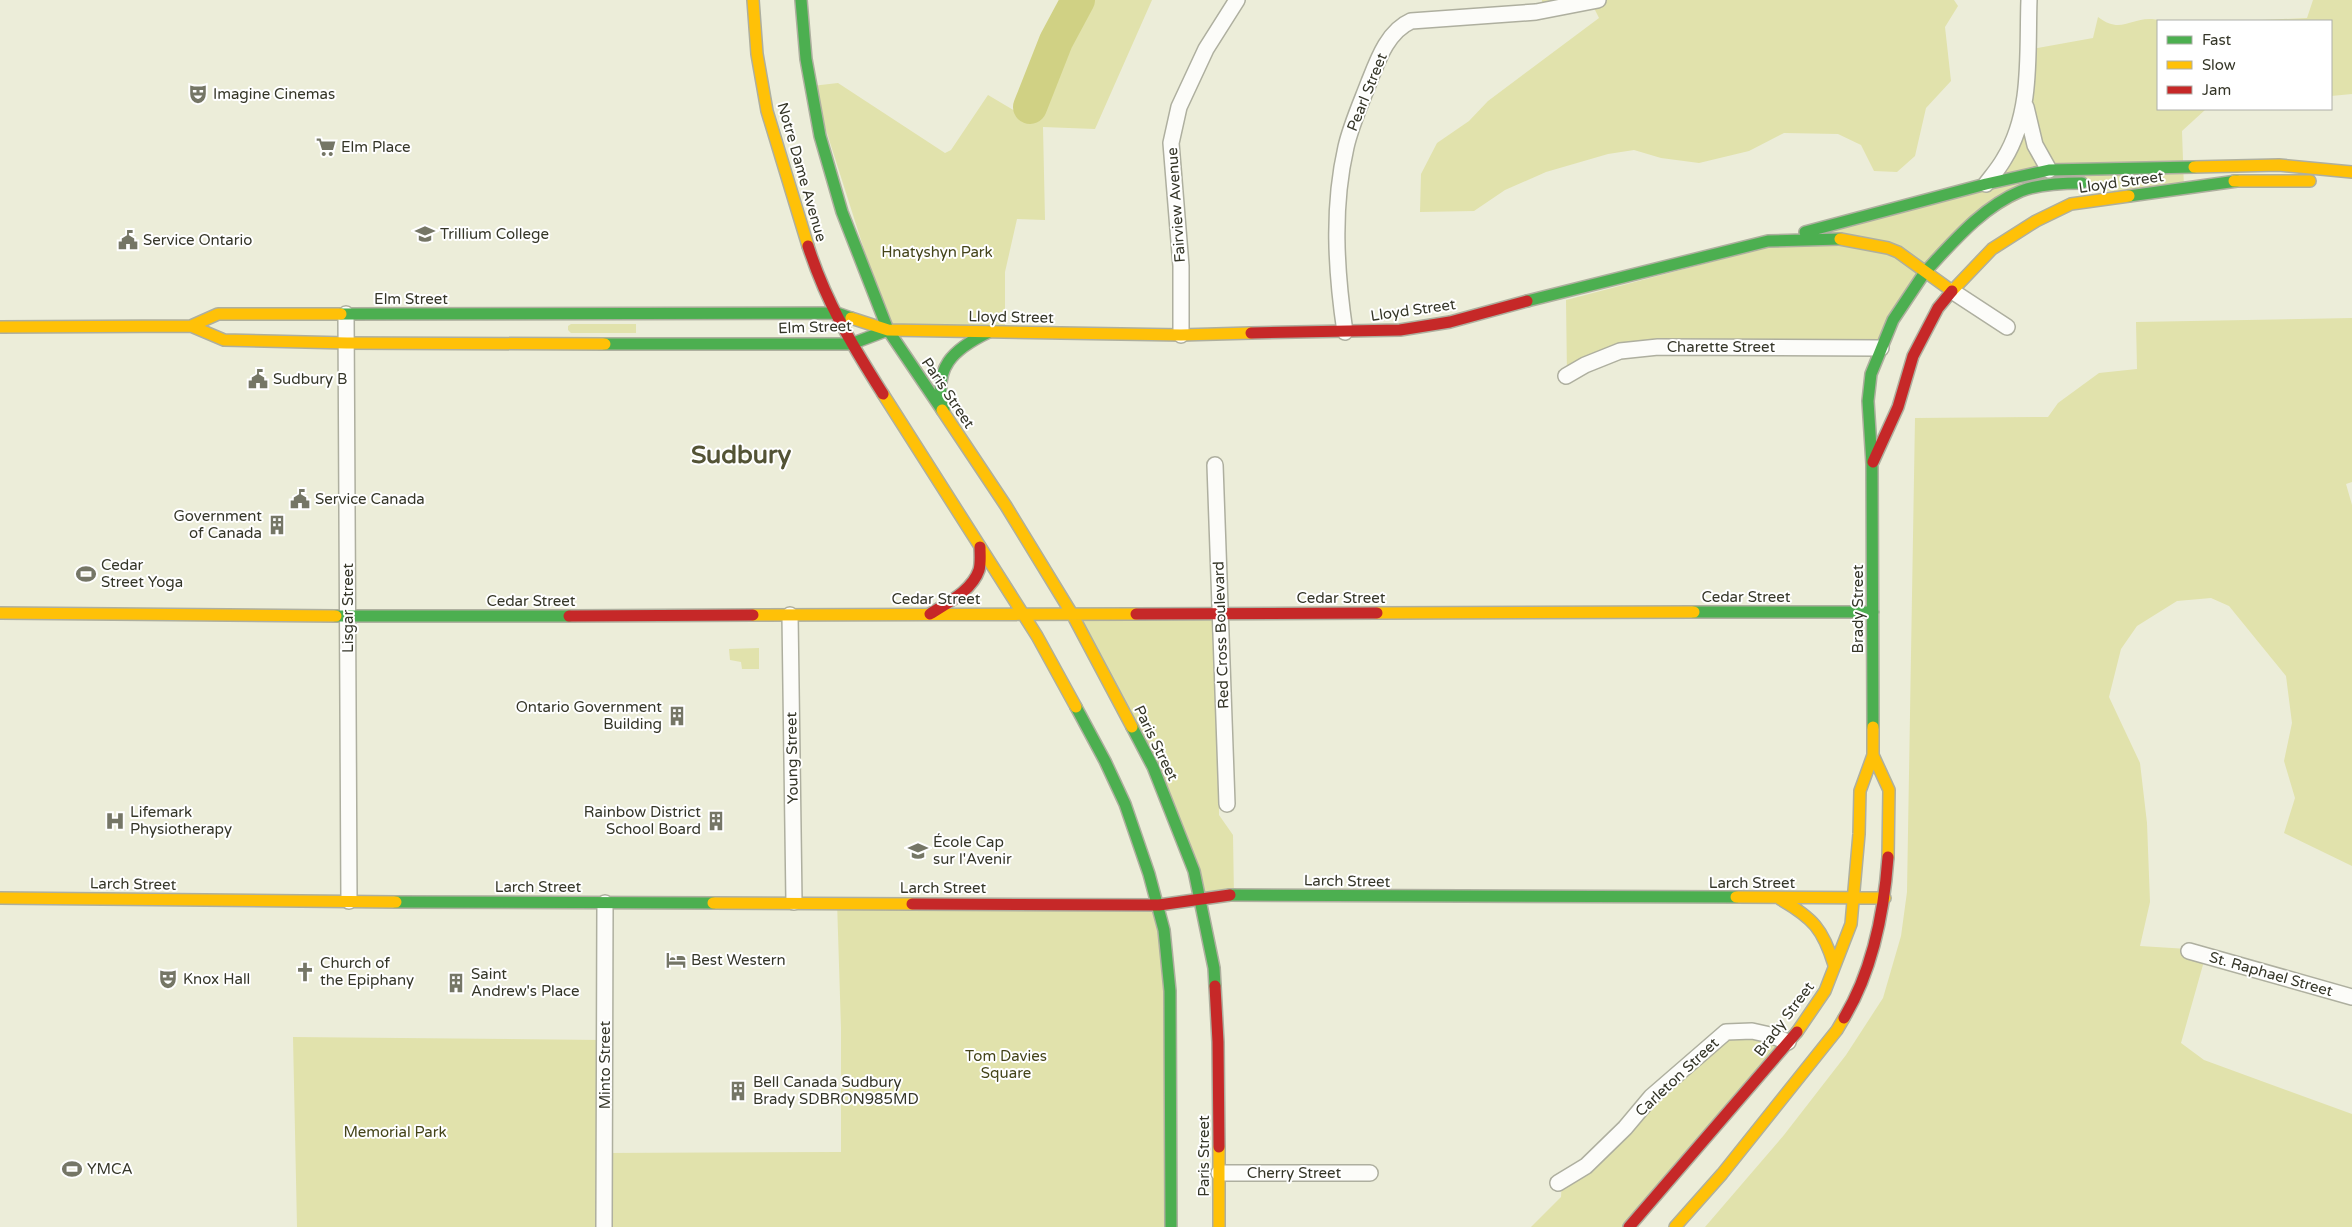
<svg xmlns="http://www.w3.org/2000/svg" width="2352" height="1227" viewBox="0 0 2352 1227" font-family="'Varela Round',sans-serif">
<style>
.green{fill:#e1e2ac}
.lines{fill:none;stroke-linecap:round;stroke-linejoin:round}
.river{stroke:#d0d184;stroke-width:34}
.street-casing{stroke:#aeaf9f;stroke-width:18}
.fast-casing{stroke:#aeaf9f;stroke-width:14}
.slow-casing{stroke:#aeaf9f;stroke-width:14}
.jam-casing{stroke:#aeaf9f;stroke-width:14}
.street{stroke:#fcfcf9;stroke-width:15}
.fast{stroke:#4caf50;stroke-width:11}
.slow{stroke:#ffc107;stroke-width:11}
.jam{stroke:#c62828;stroke-width:11}
.labels{text-anchor:middle;dominant-baseline:central;stroke-width:4;stroke-linejoin:round;paint-order:stroke}
.street-label{font-size:15px;fill:#353628;stroke:#fff}
.poi-label{font-size:15px;fill:#353628;stroke:#fff;text-anchor:start}
.park-label{font-size:15px;fill:#444419;stroke:#fff}
.town-label{font-size:25px;font-weight:bold;fill:#535335;stroke:#fff}
</style>
<rect width="100%" height="100%" fill="#ecedd9"/>
<path class="green" d="M 1064,0 L 1152,0 L 1095,129 L 1043,127 L 1045,220 L 1017,219 L 1005,272 L 1005,330 L 889,328 L 812,86 L 838,83 L 945,153 L 951,150 L 988,95 L 1022,115 L 1029,83 Z
M 1542,0 L 1954,0 L 1958,6 L 1945,27 L 1951,81 L 1926,108 L 1915,156 L 1897,172 L 1874,171 L 1861,145 L 1838,134 L 1784,133 L 1749,151 L 1699,163 L 1661,158 L 1634,150 L 1608,154 L 1546,172 L 1505,190 L 1474,211 L 1420,212 L 1421,174 L 1437,143 L 1469,121 L 1488,101 L 1599,18 L 1590,0 L 1542,9 Z
M 2313,0 L 2352,0 L 2352,94 L 2331,96 L 2331,21 L 2237,21 L 2307,18 Z
M 2098,17 C 2124,37 2133,12 2162,21 L 2158,21 L 2158,109 L 2206,109 L 2182,131 L 2184,189 L 2113,192 L 2071,185 L 2025,196 L 1960,233 L 1879,349 L 1620,352 L 1567,376 L 1566,300 L 1982,191 L 2012,140 L 2026,50 L 2093,38 Z
M 2352,318 L 2352,482 L 2346,484 L 2352,505 L 2352,866 L 2284,833 L 2295,798 L 2284,761 L 2292,723 L 2286,676 L 2229,606 L 2211,598 L 2177,601 L 2137,626 L 2121,649 L 2109,697 L 2140,763 L 2147,823 L 2150,902 L 2140,946 L 2188,949 L 2206,954 L 2181,1043 L 2204,1060 L 2352,1114 L 2352,1227 L 1705,1227 L 1784,1135 L 1846,1055 L 1883,998 L 1901,936 L 1907,892 L 1915,418 L 2048,417 L 2058,403 L 2099,373 L 2137,369 L 2136,322 Z
M 571,324 L 636,324 L 636,333 L 571,333 L 568,330 L 568,326 Z
M 1074,615 L 1218,615 L 1219,815 L 1233,835 L 1234,897 L 1201,900 L 1196,873 Z
M 759,648 L 759,669 L 742,669 L 741,662 L 730,660 L 729,649 Z
M 837,901 L 1156,903 L 1162,933 L 1169,1227 L 297,1227 L 293,1037 L 603,1040 L 603,1153 L 841,1152 L 841,1028 Z
M 1725,1031 L 1788,1040 L 1627,1227 L 1531,1227 L 1561,1197 L 1562,1179 Z"/>
<g class="lines">
<path class="river" d="M 1030,107 L 1056,41 L 1078,0"/>
<defs>
<path id="street" d="M 2026,107 L 2035,145 L 2049,170
M 1986,184 C 1992,176 1999,168 2004,159 C 2033,112 2027,53 2029,0
M 1952,291 L 2007,327
M 346,314 L 349,901
M 1345,332 C 1336,271 1332,208 1346,147 C 1351,125 1361,103 1369,82 C 1378,59 1388,31 1411,21 L 1536,12 L 1598,0
M 1181,335 L 1181,266 L 1171,143 L 1179,107 L 1206,49 L 1237,0
M 1566,376 L 1585,365 L 1620,351 L 1658,347 L 1881,348
M 1215,465 L 1227,804
M 790,615 L 794,902
M 2189,951 L 2352,997
M 1219,1173 L 1370,1173
M 1558,1183 L 1586,1166 L 1625,1128 L 1651,1097 L 1726,1032 L 1752,1031 L 1770,1035 L 1788,1042
M 604,1227 L 605,903"/>
<path id="fast" d="M 801,0 L 806,59 L 820,136 L 842,212 L 888,330 L 942,410
M 2129,196 L 2237,181
M 1805,232 L 1986,184 L 2049,170 L 2194,167
M 1925,272 C 1953,242 1982,207 2021,191 C 2039,184 2063,183 2082,183
M 1527,301 L 1768,241 L 1840,239
M 341,314 L 837,313 L 851,318
M 605,344 L 851,344 L 888,330
M 944,410 C 932,368 953,349 989,332
M 1694,612 L 1873,612
M 336,616 L 569,616
M 1076,707 L 1105,761 L 1125,804 L 1149,874 L 1164,930 L 1170,991 L 1171,1227
M 1132,727 L 1153,767 L 1194,871 L 1214,968 L 1215,986
M 1873,727 L 1872,464 L 1868,401 L 1871,374 L 1893,320 L 1925,272
M 1230,895 L 1736,897
M 396,902 L 713,903"/>
<path id="slow" d="M 753,0 L 757,54 L 767,111 L 808,246
M 2194,167 L 2279,165 L 2352,172
M 2234,181 L 2310,181
M 1840,239 L 1888,248 L 1898,252 L 1952,291 L 1992,249 L 2036,221 L 2071,204 L 2129,196
M 851,318 L 888,330 L 1181,335 L 1251,333
M 191,326 L 224,340 L 347,343 L 605,344
M 0,327 L 191,326 L 218,314 L 341,314
M 883,394 L 1037,636 L 1076,707
M 942,410 L 1006,506 L 1072,614 L 1132,727
M 0,613 L 336,616
M 1377,613 L 1694,612
M 753,615 L 1136,614
M 1873,755 L 1889,790 L 1888,857
M 1736,897 L 1885,898
M 0,898 L 396,902
M 1780,899 C 1813,918 1823,929 1834,965
M 713,903 L 912,904
M 1797,1032 L 1825,991 L 1851,924 L 1859,834 L 1860,791 L 1873,755 L 1873,727
M 1219,1147 L 1219,1227
M 1675,1227 L 1722,1174 L 1837,1030 L 1844,1018"/>
<path id="jam" d="M 808,246 C 826,302 852,345 883,394
M 1251,333 L 1400,330 L 1450,322 L 1527,301
M 1873,462 L 1898,407 L 1913,356 L 1938,308 L 1952,291
M 930,614 C 947,603 972,591 979,570 C 981,563 980,554 980,547
M 1136,614 L 1377,613
M 569,616 L 753,615
M 912,904 L 1159,905 L 1230,895
M 1215,986 L 1218,1042 L 1219,1147
M 1844,1018 C 1873,970 1884,913 1888,857
M 1629,1227 L 1797,1032"/>
</defs>
<use href="#street" class="street-casing"/>
<use href="#fast" class="fast-casing"/>
<use href="#slow" class="slow-casing"/>
<use href="#jam" class="jam-casing"/>
<use href="#street" class="street"/>
<use href="#fast" class="fast"/>
<use href="#slow" class="slow"/>
<use href="#jam" class="jam"/>
</g>
<defs>
<symbol id="theatre-bare" viewBox="-9 -9 18 18"><path d="M-5-5.5Q0-4 5-5.5V0Q5 5 0 6Q-5 5-5 0ZM-3.3-2.5H-1v1.5H-3.3ZM1-2.5H3.3v1.5H1ZM-2.8 1Q0 5.5 2.8 1Z" fill="#757666" stroke="#fff" stroke-width="2.5" paint-order="stroke"/></symbol>
<symbol id="supermarket-bare" viewBox="-9 -9 18 18"><path d="M-6-5.5h2.5l.6 2H6L4.5 2H-2.5L-4.4-4H-6ZM-1.5 3.2a1.3 1.3 0 1 0 .1 0ZM3 3.2a1.3 1.3 0 1 0 .1 0Z" fill="#757666" stroke="#fff" stroke-width="2.5" paint-order="stroke"/></symbol>
<symbol id="university-bare" viewBox="-9 -9 18 18"><path d="M0-5L7-2L0 1L-7-2ZM-4 1L0 2.5L4 1V4Q0 6-4 4Z" fill="#757666" stroke="#fff" stroke-width="2.5" paint-order="stroke"/></symbol>
<symbol id="civic-bare" viewBox="-9 -9 18 18"><path d="M-.6-6.5H3V-4.5H.6V-3L4-1V1h2V6H-6V1h2V-1L-.6-3ZM-1.2 2.5V6h2.4V2.5Z" fill="#757666" stroke="#fff" stroke-width="2.5" paint-order="stroke"/></symbol>
<symbol id="building-bare" viewBox="-9 -9 18 18"><path d="M-4-6H4V6H1V3H-1V6H-4ZM-2.5-4.3h1.7v1.8h-1.7ZM.8-4.3h1.7v1.8H.8ZM-2.5-1h1.7V.8h-1.7ZM.8-1h1.7V.8H.8Z" fill="#757666" stroke="#fff" stroke-width="2.5" paint-order="stroke"/></symbol>
<symbol id="stadium-bare" viewBox="-9 -9 18 18"><path d="M0-5a6.5 5 0 1 0 0 10a6.5 5 0 1 0 0-10ZM-3.5-1.8h7v3.6h-7Z" fill="#757666" stroke="#fff" stroke-width="2.5" paint-order="stroke"/></symbol>
<symbol id="hospital-bare" viewBox="-9 -9 18 18"><path d="M-5-5h3v3.5h4V-5h3V5h-3V1.5h-4V5h-3Z" fill="#757666" stroke="#fff" stroke-width="2.5" paint-order="stroke"/></symbol>
<symbol id="school-bare" viewBox="-9 -9 18 18"><path d="M0-5L7-2L0 1L-7-2ZM-4 1L0 2.5L4 1V4Q0 6-4 4Z" fill="#757666" stroke="#fff" stroke-width="2.5" paint-order="stroke"/></symbol>
<symbol id="hotel-bare" viewBox="-9 -9 18 18"><path d="M-6-4.5h1.5V1H6V5H4.5V3h-9V5H-6ZM-4 0a1.8 1.8 0 1 1 3.6 0ZM.5 0V-2.5h3Q6-2.5 6 0Z" fill="#757666" stroke="#fff" stroke-width="2.5" paint-order="stroke"/></symbol>
<symbol id="church-bare" viewBox="-9 -9 18 18"><path d="M-1.2-6h2.4v3.5h3.3v2.4h-3.3V6h-2.4V-.1h-3.3v-2.4h3.3Z" fill="#757666" stroke="#fff" stroke-width="2.5" paint-order="stroke"/></symbol>
</defs>
<g fill-rule="evenodd">
<use href="#theatre-bare" x="184" y="80" width="28" height="28"/>
<use href="#supermarket-bare" x="312" y="133" width="28" height="28"/>
<use href="#university-bare" x="411" y="220" width="28" height="28"/>
<use href="#civic-bare" x="114" y="226" width="28" height="28"/>
<use href="#civic-bare" x="244" y="365" width="28" height="28"/>
<use href="#civic-bare" x="286" y="485" width="28" height="28"/>
<use href="#building-bare" x="263" y="511" width="28" height="28"/>
<use href="#stadium-bare" x="72" y="560" width="28" height="28"/>
<use href="#building-bare" x="663" y="702" width="28" height="28"/>
<use href="#hospital-bare" x="101" y="807" width="28" height="28"/>
<use href="#building-bare" x="702" y="807" width="28" height="28"/>
<use href="#school-bare" x="904" y="837" width="28" height="28"/>
<use href="#hotel-bare" x="662" y="946" width="28" height="28"/>
<use href="#church-bare" x="291" y="958" width="28" height="28"/>
<use href="#theatre-bare" x="154" y="965" width="28" height="28"/>
<use href="#building-bare" x="442" y="969" width="28" height="28"/>
<use href="#building-bare" x="724" y="1077" width="28" height="28"/>
<use href="#stadium-bare" x="58" y="1155" width="28" height="28"/>
</g>
<g class="labels">
<g class="street-label">
<text transform="translate(1367 92) rotate(-68)">Pearl Street</text>
<text transform="translate(802 172) rotate(74)">Notre Dame Avenue</text>
<text transform="translate(2121 182) rotate(-8)">Lloyd Street</text>
<text transform="translate(1176 205) rotate(-94)">Fairview Avenue</text>
<text x="411" y="299">Elm Street</text>
<text transform="translate(1413 310) rotate(-8)">Lloyd Street</text>
<text transform="translate(1011 317) rotate(1)">Lloyd Street</text>
<text transform="translate(815 327) rotate(-2)">Elm Street</text>
<text x="1721" y="347">Charette Street</text>
<text transform="translate(948 393) rotate(56)">Paris Street</text>
<text x="1746" y="597">Cedar Street</text>
<text x="1341" y="598">Cedar Street</text>
<text x="936" y="599">Cedar Street</text>
<text x="531" y="601">Cedar Street</text>
<text transform="translate(348 608) rotate(-90)">Lisgar Street</text>
<text transform="translate(1858 609) rotate(-90)">Brady Street</text>
<text transform="translate(1221 635) rotate(-92)">Red Cross Boulevard</text>
<text transform="translate(1156 743) rotate(64)">Paris Street</text>
<text transform="translate(792 758) rotate(-91)">Young Street</text>
<text transform="translate(1347 881) rotate(1)">Larch Street</text>
<text x="1752" y="883">Larch Street</text>
<text transform="translate(133 884) rotate(1)">Larch Street</text>
<text x="538" y="887">Larch Street</text>
<text x="943" y="888">Larch Street</text>
<text transform="translate(2271 974) rotate(16)">St. Raphael Street</text>
<text transform="translate(1784 1019) rotate(-53)">Brady Street</text>
<text transform="translate(605 1065) rotate(-90)">Minto Street</text>
<text transform="translate(1677 1077) rotate(-43)">Carleton Street</text>
<text transform="translate(1204 1156) rotate(-90)">Paris Street</text>
<text x="1294" y="1173">Cherry Street</text>
</g>
<g class="poi-label">
<text x="213" y="94">Imagine Cinemas</text>
<text x="341" y="147">Elm Place</text>
<text x="440" y="234">Trillium College</text>
<text x="143" y="240">Service Ontario</text>
<text x="273" y="379">Sudbury B</text>
<text x="315" y="499">Service Canada</text>
<text x="262" y="516" text-anchor="end">Government<tspan x="262" dy="17">of Canada</tspan></text>
<text x="101" y="565">Cedar<tspan x="101" dy="17">Street Yoga</tspan></text>
<text x="662" y="707" text-anchor="end">Ontario Government<tspan x="662" dy="17">Building</tspan></text>
<text x="130" y="812">Lifemark<tspan x="130" dy="17">Physiotherapy</tspan></text>
<text x="701" y="812" text-anchor="end">Rainbow District<tspan x="701" dy="17">School Board</tspan></text>
<text x="933" y="842">École Cap<tspan x="933" dy="17">sur l'Avenir</tspan></text>
<text x="691" y="960">Best Western</text>
<text x="320" y="963">Church of<tspan x="320" dy="17">the Epiphany</tspan></text>
<text x="471" y="974">Saint<tspan x="471" dy="17">Andrew's Place</tspan></text>
<text x="183" y="979">Knox Hall</text>
<text x="753" y="1082">Bell Canada Sudbury<tspan x="753" dy="17">Brady SDBRON985MD</tspan></text>
<text x="87" y="1169">YMCA</text>
</g>
<g class="park-label">
<text x="937" y="252">Hnatyshyn Park</text>
<text x="1006" y="1056">Tom Davies<tspan x="1006" dy="17">Square</tspan></text>
<text x="395" y="1132">Memorial Park</text>
</g>
<g class="town-label">
<text x="741" y="455">Sudbury</text>
</g>
</g>
<rect x="2157" y="20" width="175" height="90" fill="#ffffff" stroke="#aeafa9"/>
<rect x="2167" y="36" width="25" height="8" fill="#4caf50" stroke="#aeafa9"/>
<text x="2202" y="45" font-size="15" fill="#353628">Fast</text>
<rect x="2167" y="61" width="25" height="8" fill="#ffc107" stroke="#aeafa9"/>
<text x="2202" y="70" font-size="15" fill="#353628">Slow</text>
<rect x="2167" y="86" width="25" height="8" fill="#c62828" stroke="#aeafa9"/>
<text x="2202" y="95" font-size="15" fill="#353628">Jam</text>
</svg>
